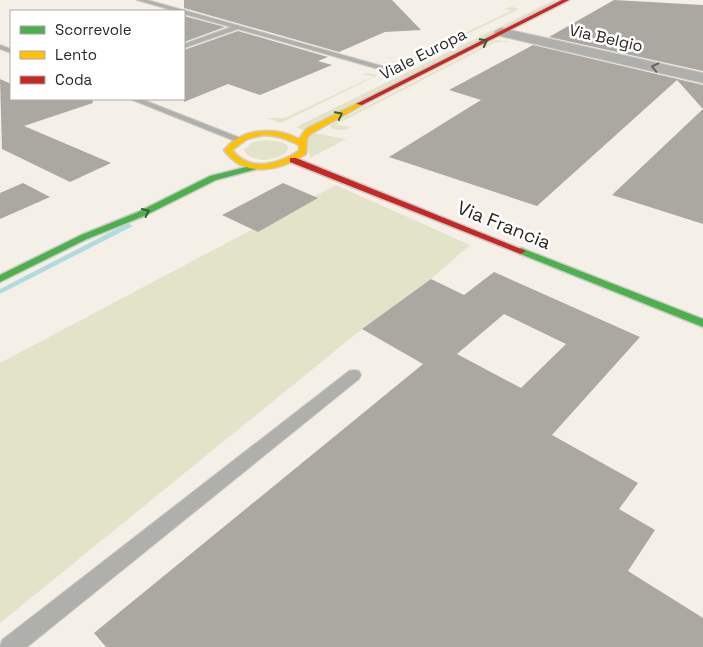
<svg xmlns="http://www.w3.org/2000/svg" width="703" height="647" viewBox="0 0 703 647" font-family="'Space Grotesk',sans-serif">
<style>
.green{fill:#e2e3c8}
.lines{fill:none;stroke-linecap:round;stroke-linejoin:round}
.stream{fill:#b2dbde;fill-rule:evenodd}
.building{fill:#aba8a2;fill-rule:evenodd}
.lane-casing{stroke:#cfcbc5;stroke-width:2}
.street-casing{stroke:#cfcbc5;stroke-width:2}
.fast-casing{stroke:#cfcbc5;stroke-width:3}
.slow-casing{stroke:#cfcbc5;stroke-width:3}
.jam-casing{stroke:#cfcbc5;stroke-width:3}
.lane{fill:#afafac;fill-rule:evenodd}
.street{fill:#afafac;fill-rule:evenodd}
.fast{fill:#4caf50;fill-rule:evenodd}
.slow{fill:#ffc107;fill-rule:evenodd}
.jam{fill:#c62828;fill-rule:evenodd}
.oneway{stroke:#385e35}
.oneway2{stroke:#666561}
.labels{text-anchor:middle;dominant-baseline:central;stroke-width:5;stroke-linejoin:round;paint-order:stroke}
.far-street-label{font-size:16px;fill:#2b2823;stroke:#fff}
.street-label{font-size:19px;fill:#2b2823;stroke:#fff}
</style>
<rect width="100%" height="100%" fill="#f4f0e8"/>
<path class="green" d="M 554,0 L 557,1 L 303,130 L 296,127 Z
M 512,7 L 519,9 L 403,65 L 390,62 L 405,61 L 513,10 L 503,9 Z
M 496,40 L 511,42 L 496,42 L 335,125 L 352,127 L 345,130 L 332,129 L 330,125 Z
M 368,73 L 377,75 L 376,76 L 281,123 L 267,118 L 285,118 L 374,76 L 361,75 Z
M 314,133 L 346,139 L 310,158 L 307,141 Z
M 267,140 L 282,142 L 288,146 L 287,152 C 276,161 251,164 244,150 L 253,142 Z
M 336,185 L 470,245 L 431,279 L 362,329 L 0,623 L 0,363 Z"/>
<g class="lines">
<path class="stream" d="M 126,224 L 129,224 L 133,226 L 0,294 L 0,289 Z"/>
</g>
<path class="building" d="M 184,0 L 392,0 L 421,30 L 385,32 L 339,52 L 184,8 Z
M 614,0 L 703,5 L 703,71 L 549,37 Z
M 184,16 L 225,27 L 184,42 Z
M 238,31 L 328,57 L 318,61 L 332,65 L 260,95 L 228,84 L 184,102 L 184,50 Z
M 533,45 L 703,85 L 703,109 L 677,80 L 537,206 L 389,157 L 481,100 L 449,90 Z
M 0,79 L 11,84 L 11,99 L 92,99 L 93,103 L 24,126 L 111,163 L 70,182 L 2,149 Z
M 703,109 L 703,224 L 612,195 Z
M 23,183 L 50,197 L 0,219 L 0,193 Z
M 283,183 L 318,198 L 258,232 L 222,215 Z
M 494,272 L 640,337 L 552,435 L 638,483 L 619,509 L 655,530 L 628,571 L 703,618 L 703,647 L 106,647 L 94,633 L 423,364 L 362,329 L 431,279 L 464,295 ZM 504,314 L 566,344 L 521,388 L 457,354 Z"/>
<g class="lines">
<defs>
<path id="lane" d="M 137,0 L 147,0 L 183,10 L 403,72 L 396,74 L 238,29 L 184,48 L 184,44 L 231,27 L 184,14 L 184,11 L 175,11 Z
M 0,45 L 11,49 L 11,53 L 0,49 Z
M 130,99 L 141,99 L 243,139 L 235,141 Z
M 354,370 L 359,371 L 361,375 L 359,379 L 27,647 L 0,647 L 2,640 L 349,371 Z"/>
<path id="street" d="M 501,28 L 703,73 L 703,83 L 496,35 L 494,32 Z"/>
<path id="fast" d="M 258,164 L 262,166 L 261,168 L 216,180 L 144,216 L 87,239 L 0,282 L 0,275 L 81,235 L 138,212 L 210,176 Z
M 521,248 L 703,319 L 703,327 L 518,253 L 516,251 Z"/>
<path id="slow" d="M 358,103 L 364,104 L 312,133 L 307,138 L 306,154 C 279,171 245,179 224,150 C 243,128 274,126 299,139 L 306,129 ZM 263,135 C 277,135 287,139 299,145 L 299,151 C 278,164 250,173 232,150 L 247,139 Z"/>
<path id="jam" d="M 562,0 L 569,0 L 362,105 L 356,104 Z
M 290,158 L 296,158 L 526,251 L 521,254 L 518,253 L 290,162 Z"/>
</defs>
<use href="#lane" class="lane-casing"/>
<use href="#street" class="street-casing"/>
<use href="#fast" class="fast-casing"/>
<use href="#slow" class="slow-casing"/>
<use href="#jam" class="jam-casing"/>
<use href="#lane" class="lane"/>
<use href="#street" class="street"/>
<use href="#fast" class="fast"/>
<use href="#slow" class="slow"/>
<use href="#jam" class="jam"/>
</g>
<defs><path id="oneway-chevron" d="M-2-3.5L2.5 0L-2 3.5" fill="none" stroke-width="1.6" stroke-linecap="round" stroke-linejoin="round" transform="scale(1.25)"/></defs>
<g class="oneway">
<use href="#oneway-chevron" transform="translate(484 42) rotate(-27)"/>
<use href="#oneway-chevron" transform="translate(339 115) rotate(-27)"/>
<use href="#oneway-chevron" transform="translate(146 212) rotate(-25)"/>
</g>
<use class="oneway2" href="#oneway-chevron" transform="translate(655 67) rotate(-167)"/>
<g class="labels">
<g class="far-street-label">
<text transform="translate(606 38) rotate(13)">Via Belgio</text>
<text transform="translate(423 54) rotate(-27)">Viale Europa</text>
</g>
<g class="street-label">
<text transform="translate(504 225) rotate(22)">Via Francia</text>
</g>
</g>
<rect x="10" y="10" width="175" height="90" fill="#ffffff" stroke="#aaa9a7"/>
<rect x="20" y="26" width="25" height="8" fill="#4caf50" stroke="#aaa9a7"/>
<text x="55" y="35" font-size="15" fill="#2b2823">Scorrevole</text>
<rect x="20" y="51" width="25" height="8" fill="#ffc107" stroke="#aaa9a7"/>
<text x="55" y="60" font-size="15" fill="#2b2823">Lento</text>
<rect x="20" y="76" width="25" height="8" fill="#c62828" stroke="#aaa9a7"/>
<text x="55" y="85" font-size="15" fill="#2b2823">Coda</text>
</svg>
